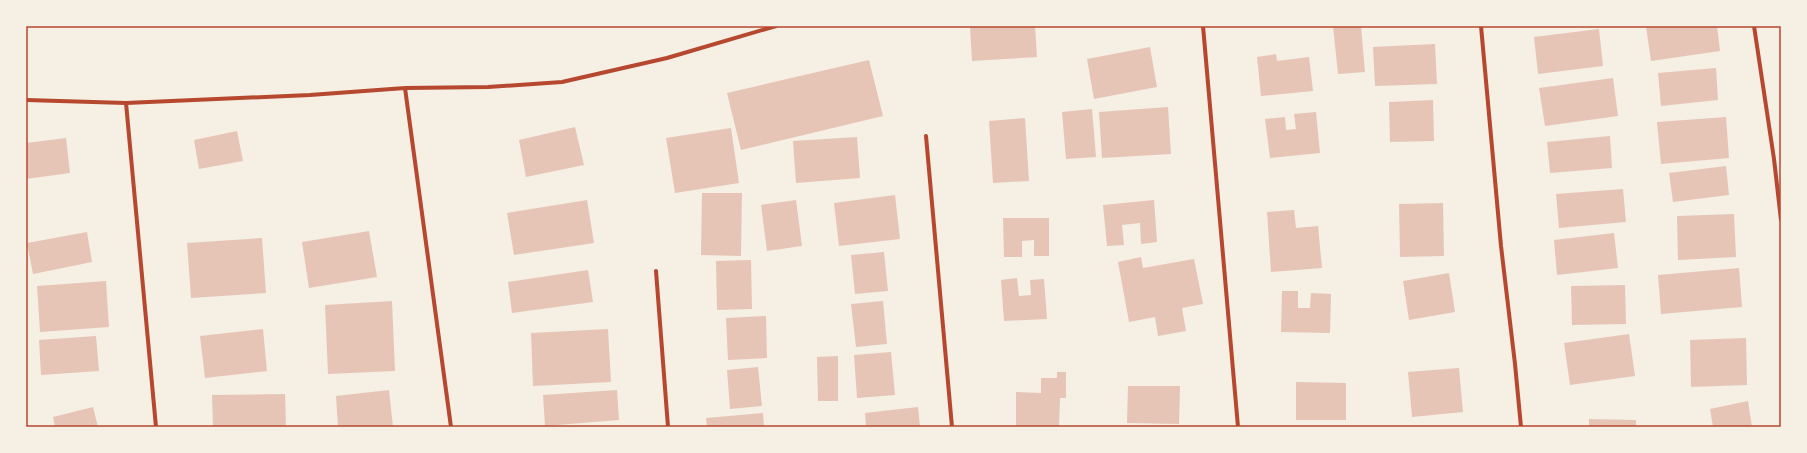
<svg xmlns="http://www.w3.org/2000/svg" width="1807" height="453" viewBox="0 0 1807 453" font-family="Raleway,sans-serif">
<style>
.building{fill:#e6c5b7}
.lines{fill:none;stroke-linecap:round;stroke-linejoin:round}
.minor{stroke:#b5482f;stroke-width:4}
.neatline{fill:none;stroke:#b5482f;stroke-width:1.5}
</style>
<rect width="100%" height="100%" fill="#f6efe4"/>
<path class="building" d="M 970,26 L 1035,26 L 1037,57 L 972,61 Z
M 1333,26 L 1361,26 L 1365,72 L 1338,74 Z
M 1646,26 L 1717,26 L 1720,51 L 1651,61 Z
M 1599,29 L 1603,66 L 1538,74 L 1534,37 Z
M 1435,44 L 1437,84 L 1375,86 L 1373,47 Z
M 1150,47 L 1157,87 L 1094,99 L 1087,59 Z
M 1276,54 L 1277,61 L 1309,57 L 1313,91 L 1261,96 L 1257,57 Z
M 869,60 L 883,116 L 741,150 L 727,93 Z
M 1716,68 L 1718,100 L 1661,106 L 1658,73 Z
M 1613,78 L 1618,116 L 1545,126 L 1539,88 Z
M 1433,100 L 1434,141 L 1390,142 L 1389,102 Z
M 1168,107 L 1171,154 L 1102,158 L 1099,112 Z
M 1092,109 L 1096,157 L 1066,159 L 1062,112 Z
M 1316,112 L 1320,153 L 1270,158 L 1265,119 L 1285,117 L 1286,130 L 1296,129 L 1294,114 Z
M 1726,117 L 1729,158 L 1661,164 L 1657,122 Z
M 1025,118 L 1029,181 L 993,183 L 989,121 Z
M 575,127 L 584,165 L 526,177 L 519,140 Z
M 731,128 L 739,183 L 675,193 L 666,138 Z
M 237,131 L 243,161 L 199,169 L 194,140 Z
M 1610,136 L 1612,168 L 1550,173 L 1547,142 Z
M 857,137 L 860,178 L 796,183 L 793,141 Z
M 66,138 L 70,173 L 26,179 L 26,143 Z
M 1726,166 L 1729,195 L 1673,202 L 1669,173 Z
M 1623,189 L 1626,222 L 1559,228 L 1556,194 Z
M 702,193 L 742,193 L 741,256 L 701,255 Z
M 895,195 L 900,239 L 839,246 L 834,203 Z
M 587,200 L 594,243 L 514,255 L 507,213 Z
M 796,200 L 802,246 L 767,251 L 761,205 Z
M 1154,200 L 1157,242 L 1141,244 L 1140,223 L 1122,225 L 1124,245 L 1107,246 L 1103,205 Z
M 1443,203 L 1444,256 L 1400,257 L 1399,204 Z
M 1294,210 L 1296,228 L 1318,226 L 1322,268 L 1271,272 L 1267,212 Z
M 1734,214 L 1736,257 L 1678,260 L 1677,216 Z
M 1003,218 L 1049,218 L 1049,256 L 1034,256 L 1034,240 L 1022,241 L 1022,257 L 1004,257 Z
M 369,231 L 377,277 L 309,288 L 302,242 Z
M 87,232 L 92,262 L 33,274 L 27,243 Z
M 1614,233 L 1618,268 L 1557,275 L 1554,240 Z
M 262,238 L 266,293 L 191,298 L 187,243 Z
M 884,252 L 888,291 L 855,294 L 851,255 Z
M 1141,257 L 1143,268 L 1194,259 L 1203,304 L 1182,308 L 1186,331 L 1158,336 L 1155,317 L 1129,322 L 1118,262 Z
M 751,260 L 752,309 L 717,310 L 716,261 Z
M 1739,268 L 1742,307 L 1661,314 L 1658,275 Z
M 588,270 L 593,302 L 512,313 L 508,282 Z
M 1449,273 L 1455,312 L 1409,320 L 1403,281 Z
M 1017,278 L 1019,296 L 1031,295 L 1030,280 L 1044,279 L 1047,319 L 1004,321 L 1001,280 Z
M 106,281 L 109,327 L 40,332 L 37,286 Z
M 1625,285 L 1626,324 L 1572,325 L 1571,286 Z
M 1282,291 L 1298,291 L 1298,308 L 1310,308 L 1311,293 L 1331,294 L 1330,333 L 1281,332 Z
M 392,301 L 395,371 L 328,374 L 325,305 Z
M 883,301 L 887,344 L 856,347 L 851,304 Z
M 766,316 L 767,358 L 728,360 L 726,318 Z
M 263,329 L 267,371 L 205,378 L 200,336 Z
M 608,329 L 611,382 L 533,386 L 531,333 Z
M 1629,334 L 1635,376 L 1570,385 L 1564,343 Z
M 96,336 L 99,371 L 41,375 L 39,340 Z
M 1746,338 L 1747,385 L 1691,387 L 1690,340 Z
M 891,352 L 895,395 L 857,398 L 854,355 Z
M 838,356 L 838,401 L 818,401 L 817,357 Z
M 758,367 L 762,406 L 730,409 L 727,370 Z
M 1459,368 L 1463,412 L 1412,417 L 1408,372 Z
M 1057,372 L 1066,372 L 1066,398 L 1060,398 L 1059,427 L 1016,427 L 1016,392 L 1041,393 L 1041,378 L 1057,378 Z
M 1296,382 L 1346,383 L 1346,420 L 1296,420 Z
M 1128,386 L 1180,386 L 1179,424 L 1127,423 Z
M 389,390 L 393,427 L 338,427 L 336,396 Z
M 617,390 L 619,420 L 545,426 L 543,395 Z
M 285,394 L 286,427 L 213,427 L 212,395 Z
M 1748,401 L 1752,427 L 1713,427 L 1710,409 Z
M 93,407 L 98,427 L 55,427 L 53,417 Z
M 918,407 L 920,427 L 866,427 L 865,413 Z
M 763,413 L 764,427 L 707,427 L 706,418 Z
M 1589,419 L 1636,420 L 1636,427 L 1589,427 Z"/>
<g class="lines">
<path class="minor" d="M 1203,26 L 1238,427
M 1481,26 L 1501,246 L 1515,364 L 1521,427
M 1754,26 L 1774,159 L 1781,220
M 405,88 L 451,427
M 26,100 L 126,103 L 310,95 L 405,88 L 488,87 L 562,82 L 667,58 L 776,26
M 126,103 L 156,427
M 926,136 L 952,427
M 656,271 L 668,427"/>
</g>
<rect width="1807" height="453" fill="none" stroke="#f6efe4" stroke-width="54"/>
<rect x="27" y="27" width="1753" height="399" class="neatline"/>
</svg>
